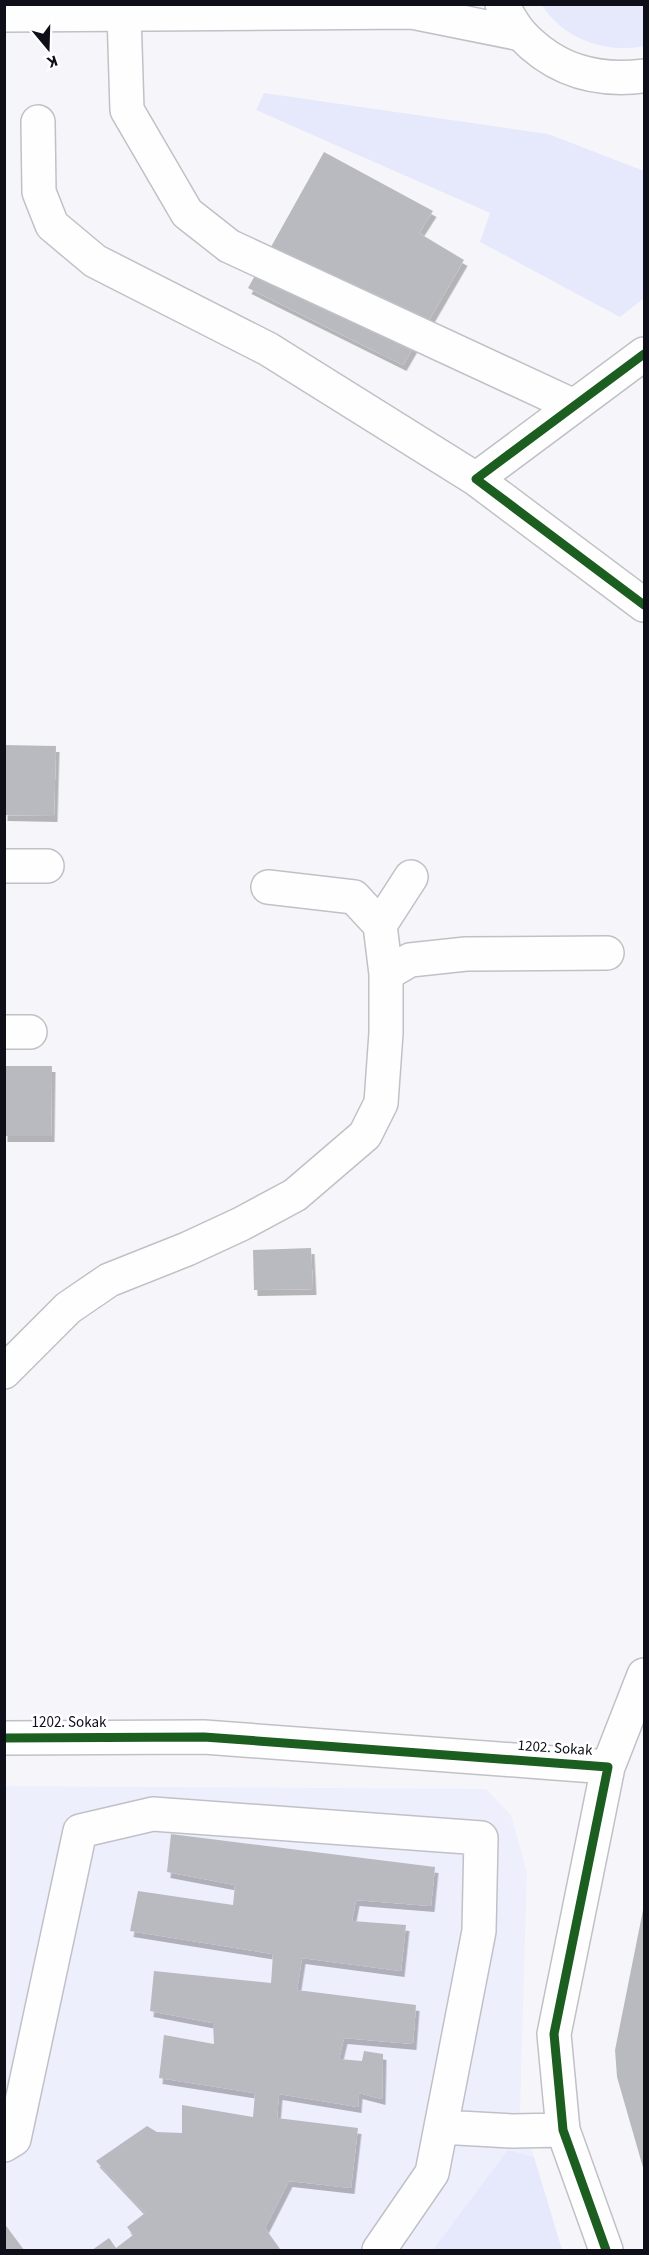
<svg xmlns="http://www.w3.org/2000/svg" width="649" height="2255" viewBox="0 0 649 2255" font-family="'Source Sans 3',sans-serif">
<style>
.built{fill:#eeeffd}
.green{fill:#e6e8fc}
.building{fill:#b9bac0;filter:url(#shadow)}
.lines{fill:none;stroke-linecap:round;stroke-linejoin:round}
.minor-casing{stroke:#c0c1c7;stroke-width:36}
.highway-casing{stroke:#c0c1c7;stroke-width:36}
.minor{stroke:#fefefe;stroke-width:33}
.highway{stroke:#fefefe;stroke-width:33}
.cycleway-casing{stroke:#fff;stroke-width:13}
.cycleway{stroke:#1b5e20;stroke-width:9}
.labels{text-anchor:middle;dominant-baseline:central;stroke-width:5;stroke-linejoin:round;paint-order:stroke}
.street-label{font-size:15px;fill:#0e0f18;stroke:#fff}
</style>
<defs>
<filter id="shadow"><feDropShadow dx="3.5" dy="6" stdDeviation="0" flood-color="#0004"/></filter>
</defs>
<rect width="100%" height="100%" fill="#f6f6fa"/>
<path class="built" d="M 5,1786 L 486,1789 L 511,1815 L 527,1872 L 520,2111 L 562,2250 L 5,2250 Z"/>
<path class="green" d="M 542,5 L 644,5 L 644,46 C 606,54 563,39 542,5 Z
M 264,93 L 548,134 L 644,171 L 644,298 L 620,317 L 480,242 L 490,213 L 256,110 Z
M 508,2150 L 534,2157 L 562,2250 L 433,2250 Z"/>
<path class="building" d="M 324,152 L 433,211 L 419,233 L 464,260 L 403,365 L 248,288 Z
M 4,745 L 56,746 L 54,816 L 4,815 Z
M 4,1066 L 52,1066 L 51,1136 L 4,1136 Z
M 311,1248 L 313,1289 L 254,1290 L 253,1250 Z
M 171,1834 L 435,1867 L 431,1906 L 356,1900 L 352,1921 L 406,1925 L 401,1971 L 302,1958 L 297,1990 L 416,2005 L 413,2044 L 344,2038 L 339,2059 L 362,2061 L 364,2051 L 383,2054 L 382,2099 L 359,2093 L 358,2107 L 279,2094 L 277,2118 L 358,2128 L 351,2188 L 289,2181 L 265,2228 L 280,2249 L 277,2250 L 92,2250 L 109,2238 L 116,2248 L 133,2235 L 127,2227 L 145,2213 L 96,2161 L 147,2126 L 157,2132 L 182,2133 L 182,2105 L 253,2117 L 255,2093 L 159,2078 L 164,2035 L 214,2044 L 213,2023 L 150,2011 L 154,1971 L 271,1983 L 273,1954 L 130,1931 L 138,1891 L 233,1905 L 235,1885 L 167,1872 Z
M 643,1910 L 644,1910 L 644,2171 L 617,2077 L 615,2050 Z
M 4,2223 L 24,2250 L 4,2250 Z"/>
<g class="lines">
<defs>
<path id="minor" d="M 124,13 L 127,110 L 187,213 L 229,246 L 574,406
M 38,122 L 39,192 L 52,225 L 95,261 L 268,349 L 476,479 L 644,605
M 476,479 L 644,354
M 4,866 L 47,866
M 268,887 L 354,897 L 380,925 L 386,974
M 380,925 L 411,877
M 4,1032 L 30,1032
M 4,1372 L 68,1308 L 109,1280 L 187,1249 L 241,1224 L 295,1195 L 365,1135 L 381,1103 L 386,1033 L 386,974 L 410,960 L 466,954 L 607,953
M 4,1738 L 204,1737 L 608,1767 L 554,2034 L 563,2130 L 606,2250
M 608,1767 L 644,1675
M 441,2127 L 512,2131 L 563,2130
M 4,2145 L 14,2139 L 80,1831 L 153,1814 L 481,1838 L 479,1931 L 432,2173 L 379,2250"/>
<path id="highway" d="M 502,4 C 508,15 514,27 522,35 C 556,71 597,82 644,76
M 4,15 L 412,12 L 521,34"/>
</defs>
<use href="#minor" class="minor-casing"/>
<use href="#highway" class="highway-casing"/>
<use href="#minor" class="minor"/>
<use href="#highway" class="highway"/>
<defs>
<path id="cycleway" d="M 644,354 L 476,479 L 644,605
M 4,1738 L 204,1737 L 608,1767 L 554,2034 L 563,2130 L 606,2250"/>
</defs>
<use href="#cycleway" class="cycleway-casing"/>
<use href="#cycleway" class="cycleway"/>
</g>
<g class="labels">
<g class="street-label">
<text x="69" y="1722">1202. Sokak</text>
<text transform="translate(555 1748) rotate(4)">1202. Sokak</text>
</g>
</g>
<rect width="649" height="2255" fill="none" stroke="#0e0f18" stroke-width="12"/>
<g transform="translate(48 48) rotate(161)" stroke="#ffffff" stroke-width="4.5" paint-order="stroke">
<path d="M0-4.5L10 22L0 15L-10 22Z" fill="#0e0f18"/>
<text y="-9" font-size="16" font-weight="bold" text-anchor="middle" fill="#0e0f18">K</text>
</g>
</svg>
